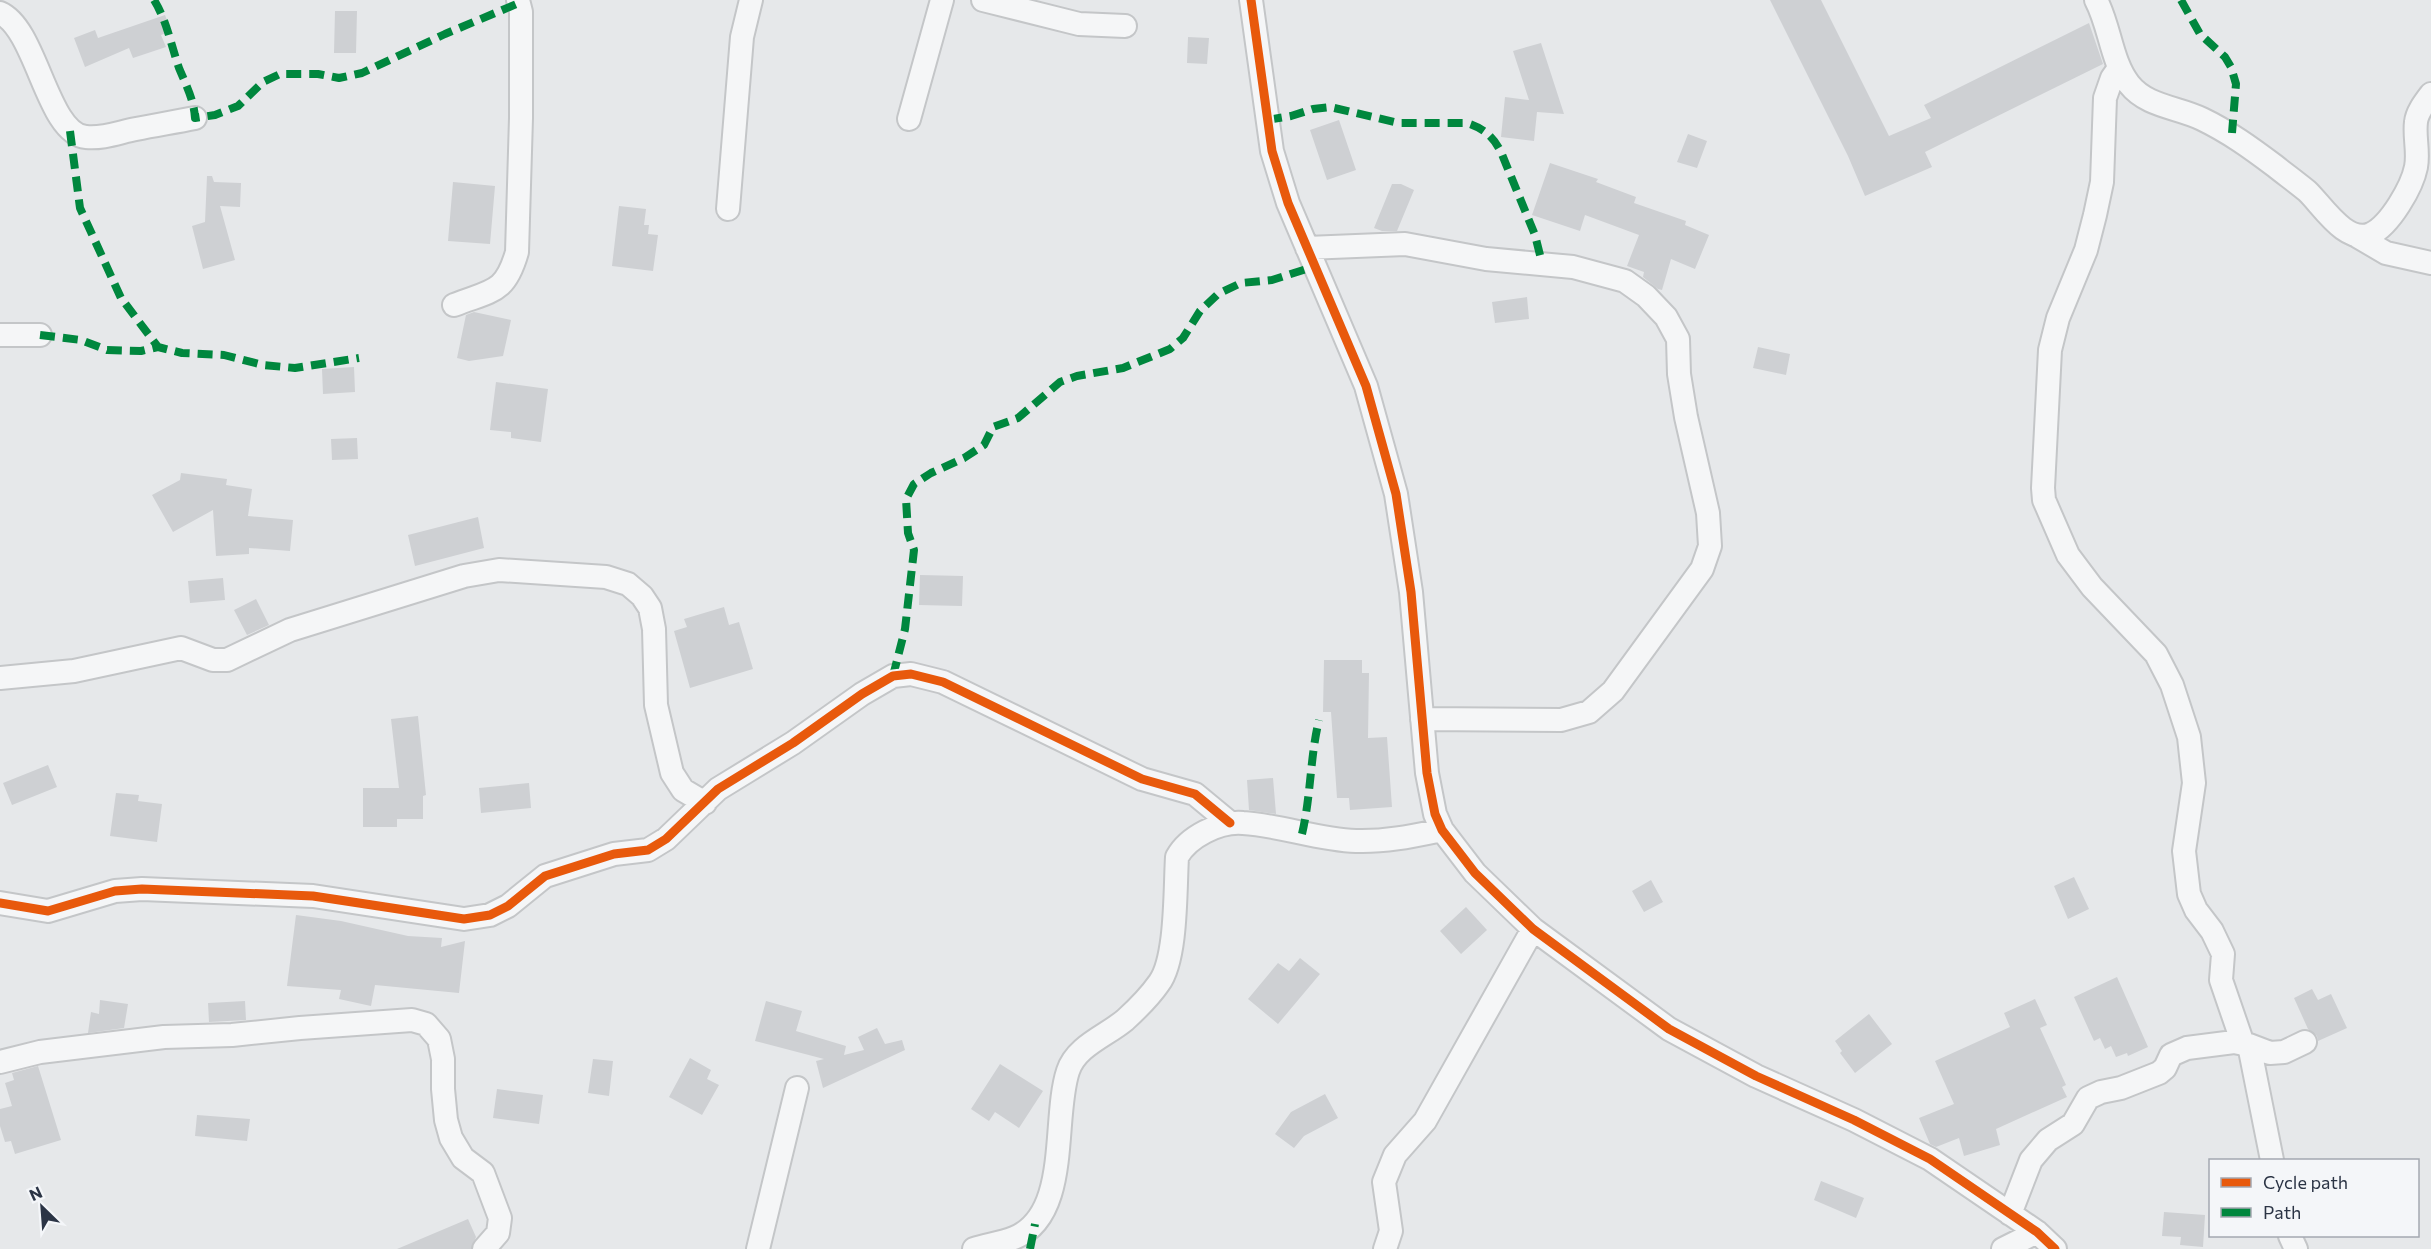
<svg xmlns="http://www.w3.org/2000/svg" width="2431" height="1249" viewBox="0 0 2431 1249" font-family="Commissioner,sans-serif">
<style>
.building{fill:#ced0d3}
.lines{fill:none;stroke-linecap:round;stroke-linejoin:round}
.minor-casing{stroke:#c4c6c8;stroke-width:26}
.minor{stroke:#f5f6f7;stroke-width:22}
.quiet{stroke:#00873e;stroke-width:8;stroke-dasharray:15 8;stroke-linecap:butt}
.cycleway-casing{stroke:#f4f6f9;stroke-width:13}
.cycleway{stroke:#e8590c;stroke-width:9}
</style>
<rect width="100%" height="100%" fill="#e6e8ea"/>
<path class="building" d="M 1770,0 L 1821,0 L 1889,136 L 1931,118 L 1924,105 L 2089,23 L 2103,64 L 1925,152 L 1932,167 L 1865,196 L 1848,156 Z
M 335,11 L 357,11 L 356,53 L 334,53 Z
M 165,15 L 171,31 L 161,35 L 166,47 L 133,58 L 129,48 L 85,67 L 74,38 L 95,30 L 98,38 Z
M 1188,37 L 1209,38 L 1207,64 L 1187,63 Z
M 1541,43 L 1564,114 L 1537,112 L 1534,141 L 1501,137 L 1505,97 L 1529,100 L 1513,51 Z
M 1339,120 L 1356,170 L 1327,180 L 1310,130 Z
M 1688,134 L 1707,141 L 1697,168 L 1677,162 Z
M 1550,163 L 1598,179 L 1596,182 L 1636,197 L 1634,203 L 1686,221 L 1685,225 L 1709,235 L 1695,269 L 1671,259 L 1662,290 L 1658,289 L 1643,277 L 1644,272 L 1627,266 L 1639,235 L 1585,215 L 1580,231 L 1532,215 Z
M 207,176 L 212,176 L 214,182 L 241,183 L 240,207 L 220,206 L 235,260 L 203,269 L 192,226 L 205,222 Z
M 453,182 L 495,186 L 490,244 L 448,241 Z
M 1392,184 L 1401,184 L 1414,190 L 1397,231 L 1382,231 L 1374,228 Z
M 619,206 L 646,209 L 644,225 L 649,225 L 648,234 L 658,235 L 653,271 L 612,266 Z
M 1527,297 L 1529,319 L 1495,323 L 1492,302 Z
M 474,312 L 511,320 L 503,356 L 469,361 L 457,358 L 466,315 Z
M 1758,347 L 1790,354 L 1786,375 L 1753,368 Z
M 354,367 L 355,392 L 323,394 L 322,369 Z
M 496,382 L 548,389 L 541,442 L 511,438 L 511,432 L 490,430 Z
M 357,438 L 358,459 L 332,460 L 331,439 Z
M 181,473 L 227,479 L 226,485 L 252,489 L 248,516 L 293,520 L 290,551 L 249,548 L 249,554 L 216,556 L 213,510 L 173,532 L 152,495 L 180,480 Z
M 478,517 L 484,548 L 415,566 L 408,535 Z
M 920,575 L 963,576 L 962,606 L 919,605 Z
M 223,578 L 225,600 L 190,603 L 188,581 Z
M 256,599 L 269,625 L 247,635 L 234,610 Z
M 724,607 L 729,625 L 739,622 L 753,669 L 690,688 L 674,631 L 687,627 L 684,619 Z
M 1324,660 L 1362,660 L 1362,673 L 1369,673 L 1368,738 L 1387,737 L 1392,807 L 1350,810 L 1349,798 L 1337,798 L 1331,712 L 1323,712 Z
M 418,716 L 426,795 L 423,796 L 423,819 L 397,819 L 397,827 L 363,827 L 363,788 L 399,788 L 391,719 Z
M 48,765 L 57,787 L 12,805 L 3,783 Z
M 1273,778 L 1276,814 L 1249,810 L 1247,780 Z
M 529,783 L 531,808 L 481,813 L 479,788 Z
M 116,793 L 139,795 L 138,801 L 162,804 L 157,842 L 110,836 Z
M 2074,877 L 2089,909 L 2068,919 L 2054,886 Z
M 1651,880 L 1663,902 L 1644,912 L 1632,891 Z
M 1466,907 L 1487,930 L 1461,954 L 1440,931 Z
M 296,915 L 341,921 L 408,936 L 442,938 L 441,947 L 465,941 L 459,993 L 375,985 L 371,1006 L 339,999 L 341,990 L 287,986 Z
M 1300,958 L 1320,974 L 1278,1024 L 1248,999 L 1278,963 L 1289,971 Z
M 2117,977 L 2148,1047 L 2128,1056 L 2127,1053 L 2116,1057 L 2111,1046 L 2105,1049 L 2100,1038 L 2094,1041 L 2074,997 Z
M 2312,989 L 2318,1000 L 2331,994 L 2347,1028 L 2318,1041 L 2317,1036 L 2308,1029 L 2294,998 Z
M 2035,999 L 2047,1025 L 2040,1028 L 2066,1085 L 2062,1087 L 2067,1097 L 1996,1129 L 2000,1145 L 1964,1156 L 1959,1138 L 1936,1147 L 1930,1144 L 1919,1118 L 1954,1104 L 1935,1061 L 2010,1027 L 2004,1013 Z
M 100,1000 L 128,1004 L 124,1028 L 88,1033 L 91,1012 L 99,1014 Z
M 245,1001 L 246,1020 L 209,1022 L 208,1003 Z
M 766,1001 L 802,1011 L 796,1031 L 846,1046 L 844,1055 L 864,1050 L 858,1037 L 877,1028 L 885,1044 L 902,1040 L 905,1050 L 823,1088 L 816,1061 L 824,1059 L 755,1041 Z
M 1869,1014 L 1892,1044 L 1855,1073 L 1840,1053 L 1842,1051 L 1835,1041 Z
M 690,1058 L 711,1070 L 707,1079 L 719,1085 L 702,1115 L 669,1097 Z
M 593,1059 L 613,1061 L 609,1096 L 588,1093 Z
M 1000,1064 L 1043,1091 L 1019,1128 L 995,1112 L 989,1121 L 971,1109 Z
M 38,1066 L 61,1140 L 15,1154 L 11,1141 L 5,1142 L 0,1126 L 0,1109 L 12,1106 L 5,1083 L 14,1080 L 12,1073 Z
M 497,1089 L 543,1095 L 539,1124 L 493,1118 Z
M 1325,1094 L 1338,1118 L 1304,1136 L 1294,1148 L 1275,1134 L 1291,1112 Z
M 197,1115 L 250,1119 L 247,1141 L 195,1136 Z
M 1821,1181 L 1864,1198 L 1856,1218 L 1814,1200 Z
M 2164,1212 L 2205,1215 L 2203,1247 L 2180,1245 L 2181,1237 L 2162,1236 Z
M 468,1219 L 476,1237 L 471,1249 L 397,1249 Z"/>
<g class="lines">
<defs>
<path id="minor" d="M 983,0 L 1079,24 L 1125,26
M 1251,0 L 1272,151 L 1288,203 L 1366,386 L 1396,494 L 1411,592 L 1427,773 L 1435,814 L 1442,830 L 1475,873 L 1533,929 L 1669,1029 L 1756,1076 L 1854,1120 L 1930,1159 L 2037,1232 L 2055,1249
M 2096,0 C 2110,26 2111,61 2129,84 C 2147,107 2178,107 2202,119 C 2229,132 2251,148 2275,166 C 2285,174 2296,182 2307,191 C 2322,205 2346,245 2371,234 C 2390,225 2412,187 2416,167 C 2419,152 2414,137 2416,122 C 2417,112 2425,102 2431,94
M 0,13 C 37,29 47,134 86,137 C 103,139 120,132 136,129 C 156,125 175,122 195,118
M 2119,68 L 2112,78 L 2105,98 L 2102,182 L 2095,215 L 2086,250 L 2058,318 L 2050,350 L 2043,488 L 2044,500 L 2068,555 L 2092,587 L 2156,654 L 2172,685 L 2189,737 L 2194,783 L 2184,851 L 2189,894 L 2196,910 L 2212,931 L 2223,954 L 2221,980 L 2243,1044
M 909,119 L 942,0
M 728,209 L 742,37 L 751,0
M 2357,236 L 2386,253 L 2431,263
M 1307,248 L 1405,244 L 1486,259 L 1573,267 L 1625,281 L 1646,296 L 1666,317 L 1678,339 L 1679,374 L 1686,417 L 1708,513 L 1710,546 L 1702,569 L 1613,691 L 1589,712 L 1561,720 L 1422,719
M 454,305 C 492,290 505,294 517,252 L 521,118 L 521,12 L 518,0
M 0,335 L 40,335
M 0,678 L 74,671 L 181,648 L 213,660 L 227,660 L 290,630 L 464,576 L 499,570 L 606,577 L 628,584 L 642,596 L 650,608 L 654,629 L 656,705 L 672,773 L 683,790 L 705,803
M 0,903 L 48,911 L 115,891 L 142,889 L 313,896 L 464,919 L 490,915 L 508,906 L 545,876 L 614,854 L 648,850 L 666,839 L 718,789 L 793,743 L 862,694 L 893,676 L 911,674 L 943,682 L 1142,779 L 1195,794 L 1230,823
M 2249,1045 L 2272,1160
M 0,1062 L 40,1052 L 164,1037 L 232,1035 L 300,1028 L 412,1020 L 426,1024 L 439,1039 L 443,1059 L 443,1089 L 446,1120 L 451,1138 L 463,1158 L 483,1173 L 500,1218 L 498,1233 L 484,1249
M 2010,1214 L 2031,1160 L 2048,1140 L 2073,1124 L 2088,1098 L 2101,1092 L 2121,1088 L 2159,1073 L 2165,1068 L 2171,1055 L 2187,1048 L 2234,1042 L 2249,1045 L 2270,1053 L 2284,1052 L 2305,1042
M 2290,1236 L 2296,1249
M 758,1249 L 797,1088
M 974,1249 C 987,1245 1001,1243 1014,1238 C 1071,1215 1052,1119 1068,1071 C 1076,1046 1106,1036 1125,1020 C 1136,1010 1150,996 1159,983 C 1177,959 1175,889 1177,857 C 1188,837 1219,821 1243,823 C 1280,825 1318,840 1356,841 C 1386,842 1413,836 1442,830
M 1385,1249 L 1391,1231 L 1384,1182 L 1395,1155 L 1425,1121 L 1533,929
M 2003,1249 L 2037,1232"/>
</defs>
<use href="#minor" class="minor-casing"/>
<use href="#minor" class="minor"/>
<path class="quiet" d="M 154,0 C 167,21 171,45 179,68 C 186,85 194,100 195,118 L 215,115 L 238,106 L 263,82 L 280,74 L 318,74 L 339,78 L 362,73 L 445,34 L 519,3
M 2181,0 L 2200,34 L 2225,57 L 2231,67 L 2236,84 L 2232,133
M 1267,120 L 1291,116 L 1313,109 L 1330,107 L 1399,123 L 1467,123 C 1483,128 1493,136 1501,152 L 1535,235 L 1542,263
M 70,131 L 80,208 L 121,298 L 158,347
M 40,335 L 81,340 L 107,350 L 141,351 L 158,347 L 182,353 L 224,355 L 263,365 L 295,368 L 359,358
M 893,676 L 905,629 L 914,550 L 908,533 L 906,499 L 914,484 L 931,473 L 964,458 L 984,445 L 993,427 L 1018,418 L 1060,382 L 1077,376 L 1123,368 L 1170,349 L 1183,338 L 1200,311 L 1218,294 L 1241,283 L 1272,280 L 1316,266
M 1302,834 C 1311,796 1310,757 1319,720
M 1030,1249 L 1035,1224"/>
<defs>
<path id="cycleway" d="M 1251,0 L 1272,151 L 1288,203 L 1366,386 L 1396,494 L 1411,592 L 1427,773 L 1435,814 L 1442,830 L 1475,873 L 1533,929 L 1669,1029 L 1756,1076 L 1854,1120 L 1930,1159 L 2037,1232 L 2055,1249
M 0,903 L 48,911 L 115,891 L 142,889 L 313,896 L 464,919 L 490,915 L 508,906 L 545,876 L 614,854 L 648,850 L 666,839 L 718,789 L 793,743 L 862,694 L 893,676 L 911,674 L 943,682 L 1142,779 L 1195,794 L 1230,823"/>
</defs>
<use href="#cycleway" class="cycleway-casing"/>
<use href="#cycleway" class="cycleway"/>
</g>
<rect x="2209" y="1159" width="210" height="78" fill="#f4f6f9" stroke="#a4a8b1" stroke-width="1.5"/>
<rect x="2221" y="1178" width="30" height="9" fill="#e8590c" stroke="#a4a8b1" stroke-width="1.5"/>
<text x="2263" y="1189" font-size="18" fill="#2b3445">Cycle path</text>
<rect x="2221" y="1208" width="30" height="9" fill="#00873e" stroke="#a4a8b1" stroke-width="1.5"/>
<text x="2263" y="1219" font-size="18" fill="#2b3445">Path</text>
<g transform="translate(42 1207) rotate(335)" stroke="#f4f6f9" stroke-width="4.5" paint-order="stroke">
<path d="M0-4.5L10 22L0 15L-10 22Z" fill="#2b3445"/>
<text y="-9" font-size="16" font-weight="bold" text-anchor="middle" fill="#2b3445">N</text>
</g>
</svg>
